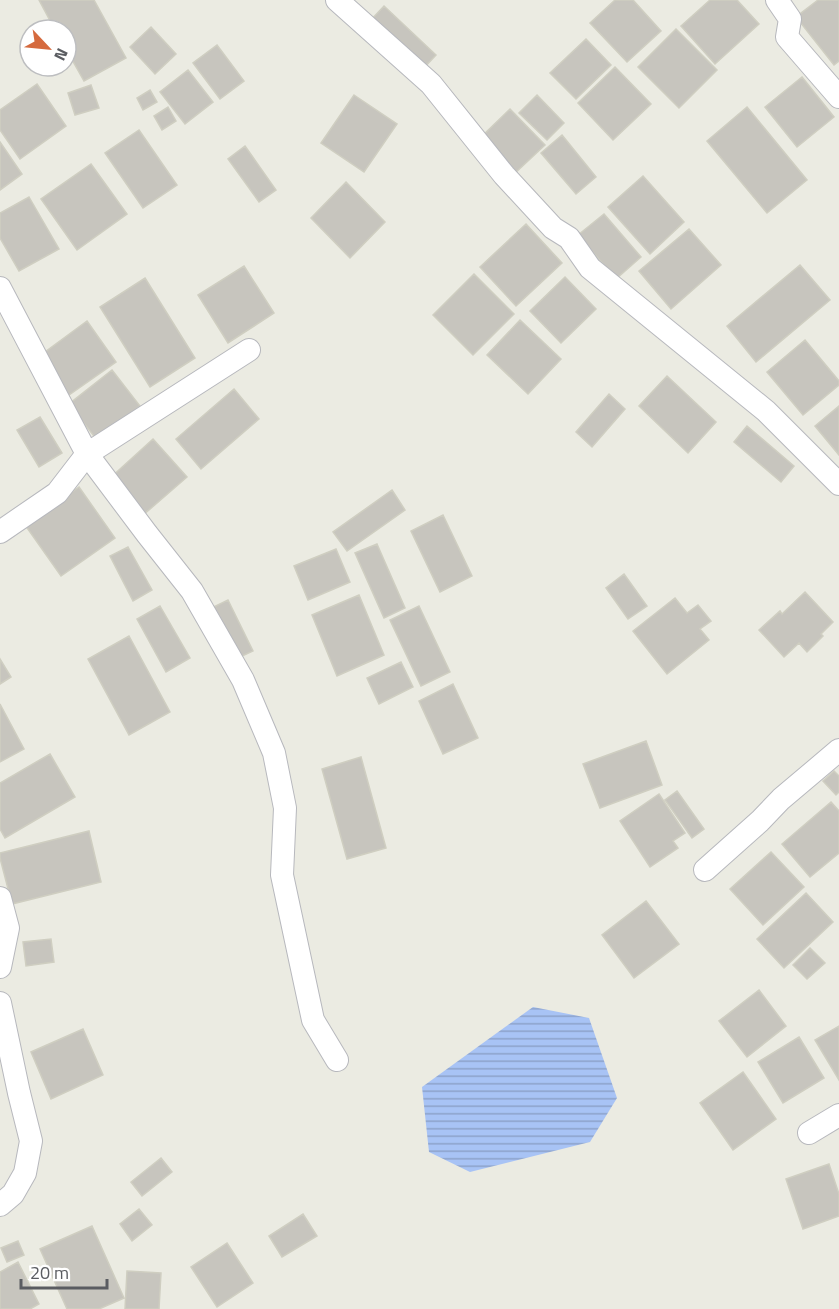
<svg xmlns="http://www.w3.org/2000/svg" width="839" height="1309" viewBox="0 0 839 1309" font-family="'Titillium Web',sans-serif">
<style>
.water{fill:url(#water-rules)}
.building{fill:#c7c5be;stroke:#cfcec1;stroke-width:1.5}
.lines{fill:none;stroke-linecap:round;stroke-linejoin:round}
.street-casing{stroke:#b7b8bd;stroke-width:24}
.street{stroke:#fff;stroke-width:22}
</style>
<defs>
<pattern id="water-rules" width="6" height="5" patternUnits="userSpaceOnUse" patternTransform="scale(1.5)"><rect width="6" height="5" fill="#a8c3f5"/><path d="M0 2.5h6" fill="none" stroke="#8ca2ca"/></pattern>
</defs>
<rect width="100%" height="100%" fill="#ebebe2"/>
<path class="water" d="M 533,1007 L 589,1018 L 617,1098 L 590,1142 L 470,1172 L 429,1152 L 422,1087 Z"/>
<path class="building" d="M 39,0 L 94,0 L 126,58 L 84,81 L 66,49 L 66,30 L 55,30 Z
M 615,0 L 633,0 L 661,31 L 627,62 L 590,23 Z
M 710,0 L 737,0 L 759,24 L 715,64 L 681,26 Z
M 818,0 L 839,0 L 839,61 L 834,65 L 796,17 Z
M 384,6 L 436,55 L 422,70 L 370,21 Z
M 151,27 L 176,54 L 155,74 L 130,47 Z
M 676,29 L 717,70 L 679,108 L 638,67 Z
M 586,39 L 611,65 L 576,99 L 550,73 Z
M 217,45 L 244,81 L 220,99 L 193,63 Z
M 615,67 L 651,104 L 613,140 L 578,103 Z
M 188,70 L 213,102 L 185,124 L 160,92 Z
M 802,77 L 834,117 L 797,147 L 765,107 Z
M 37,84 L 66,126 L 20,159 L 0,130 L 0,110 Z
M 91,85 L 99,108 L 75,115 L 68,93 Z
M 150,90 L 157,102 L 143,110 L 137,98 Z
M 354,95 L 397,124 L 364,172 L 321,143 Z
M 537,95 L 564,123 L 547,140 L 519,113 Z
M 168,107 L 176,121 L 162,130 L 154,116 Z
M 747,107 L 807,180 L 767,213 L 707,141 Z
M 510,109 L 545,145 L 513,175 L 479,139 Z
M 139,130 L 177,185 L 143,208 L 105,153 Z
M 562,135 L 596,177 L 576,194 L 541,153 Z
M 0,142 L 22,174 L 0,190 Z
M 245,146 L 276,190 L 259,202 L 228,159 Z
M 91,164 L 127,214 L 77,250 L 41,199 Z
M 643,176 L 684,222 L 650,254 L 608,207 Z
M 346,182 L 385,222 L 350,258 L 311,218 Z
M 29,197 L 59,249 L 19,271 L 0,238 L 0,213 Z
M 604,214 L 641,257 L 616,279 L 578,235 Z
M 526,224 L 562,263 L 516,306 L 480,267 Z
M 689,229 L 721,265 L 671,309 L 639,271 Z
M 800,265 L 830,300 L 756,362 L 727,326 Z
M 244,266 L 274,313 L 228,343 L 198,295 Z
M 474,274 L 514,314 L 473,355 L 433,315 Z
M 565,277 L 596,309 L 561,343 L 530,311 Z
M 145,278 L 195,358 L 150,387 L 100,307 Z
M 520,320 L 561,359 L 528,394 L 487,355 Z
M 87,321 L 116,362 L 69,395 L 41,355 Z
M 805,340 L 839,381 L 839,385 L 803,415 L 767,372 Z
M 112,370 L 140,406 L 97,440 L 69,404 Z
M 667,376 L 716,422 L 688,453 L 639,406 Z
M 234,389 L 259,419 L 201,469 L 176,439 Z
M 609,394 L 625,409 L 592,447 L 576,432 Z
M 839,406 L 839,455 L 815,426 Z
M 40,417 L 62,453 L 39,467 L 17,430 Z
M 747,426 L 794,466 L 781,482 L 734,442 Z
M 153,439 L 187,477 L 142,516 L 109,479 Z
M 79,487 L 115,538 L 61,576 L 25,525 Z
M 392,490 L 405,510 L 347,551 L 333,532 Z
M 443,515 L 472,576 L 440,592 L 411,531 Z
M 377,544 L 405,608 L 384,618 L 355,553 Z
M 128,547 L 152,590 L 133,601 L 110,556 Z
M 336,549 L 350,582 L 308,600 L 294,566 Z
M 624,574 L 647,606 L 628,619 L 606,588 Z
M 805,592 L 833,622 L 821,634 L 823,636 L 807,652 L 799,643 L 784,657 L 759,630 L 780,611 L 782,614 Z
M 359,595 L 384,655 L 337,676 L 312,615 Z
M 675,598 L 687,613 L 698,605 L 711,621 L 700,629 L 709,640 L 667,674 L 633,631 Z
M 228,600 L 253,651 L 223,665 L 199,614 Z
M 160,606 L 190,658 L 166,672 L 137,619 Z
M 419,606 L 450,672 L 421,686 L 390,620 Z
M 129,636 L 170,712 L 129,735 L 88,659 Z
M 0,659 L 11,677 L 0,684 Z
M 401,662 L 413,687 L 379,704 L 367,678 Z
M 453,684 L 478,738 L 443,754 L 419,701 Z
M 0,704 L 24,749 L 0,762 Z
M 646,741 L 662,785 L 600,808 L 583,764 Z
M 50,754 L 75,797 L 5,838 L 0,829 L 0,783 Z
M 361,757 L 386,848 L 347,859 L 322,769 Z
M 834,771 L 839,776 L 839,792 L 836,795 L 823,781 Z
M 677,791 L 704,829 L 692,838 L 665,800 Z
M 659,794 L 685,833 L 673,841 L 678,848 L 650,867 L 620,821 Z
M 831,802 L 839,811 L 839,853 L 810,877 L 782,844 Z
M 89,831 L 101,882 L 12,904 L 0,858 L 0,853 Z
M 771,852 L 804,887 L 763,925 L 730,889 Z
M 806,893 L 833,922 L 784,968 L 757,939 Z
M 646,901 L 679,944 L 634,978 L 602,935 Z
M 51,939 L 54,962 L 26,966 L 23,942 Z
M 810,948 L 825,963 L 807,979 L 793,965 Z
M 759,990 L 786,1026 L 747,1057 L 719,1021 Z
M 839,1026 L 839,1080 L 815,1040 Z
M 83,1029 L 103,1075 L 51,1099 L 31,1052 Z
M 799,1037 L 824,1078 L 783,1103 L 758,1062 Z
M 743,1072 L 776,1119 L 733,1150 L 700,1103 Z
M 161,1158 L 172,1172 L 142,1196 L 131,1182 Z
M 829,1164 L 839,1194 L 839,1216 L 803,1229 L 786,1179 Z
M 139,1209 L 152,1225 L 132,1241 L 120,1224 Z
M 303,1214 L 317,1236 L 282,1257 L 269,1236 Z
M 92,1226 L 124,1298 L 99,1309 L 67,1309 L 40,1249 Z
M 18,1241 L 24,1255 L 7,1262 L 1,1248 Z
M 227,1243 L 253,1283 L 217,1307 L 191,1267 Z
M 18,1262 L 39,1304 L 30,1309 L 0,1309 L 0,1272 Z
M 127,1271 L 161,1273 L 159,1309 L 125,1309 Z"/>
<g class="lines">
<defs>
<path id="street" d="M 337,0 L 431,84 L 504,175 L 553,228 L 569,238 L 590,268 L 766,411 L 839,484
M 777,0 L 790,19 L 787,37 L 839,97
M 0,288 L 87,454 L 147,534 L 192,591 L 243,680 L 274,753 L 285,808 L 282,875 L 313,1020 L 337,1060
M 0,532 L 57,493 L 87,454 L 249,350
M 705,870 L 760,821 L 781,799 L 839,750
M 0,898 L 8,928 L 0,967
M 0,1003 L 19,1093 L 31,1141 L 25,1173 L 13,1194 L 0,1205
M 809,1133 L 839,1115"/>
</defs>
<use href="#street" class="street-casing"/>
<use href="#street" class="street"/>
</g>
<g transform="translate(48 48) rotate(116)"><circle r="28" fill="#ffffff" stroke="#bdbec0" stroke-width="1.5"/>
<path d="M0-4.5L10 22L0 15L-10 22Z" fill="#d56a3e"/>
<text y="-9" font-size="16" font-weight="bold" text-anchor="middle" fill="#5a5c61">N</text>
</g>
<path d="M21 1279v9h86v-9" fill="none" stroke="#5a5c61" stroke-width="3"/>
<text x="30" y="1279" font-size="18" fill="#5a5c61" stroke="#ffffff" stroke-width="4.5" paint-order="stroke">20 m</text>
</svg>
